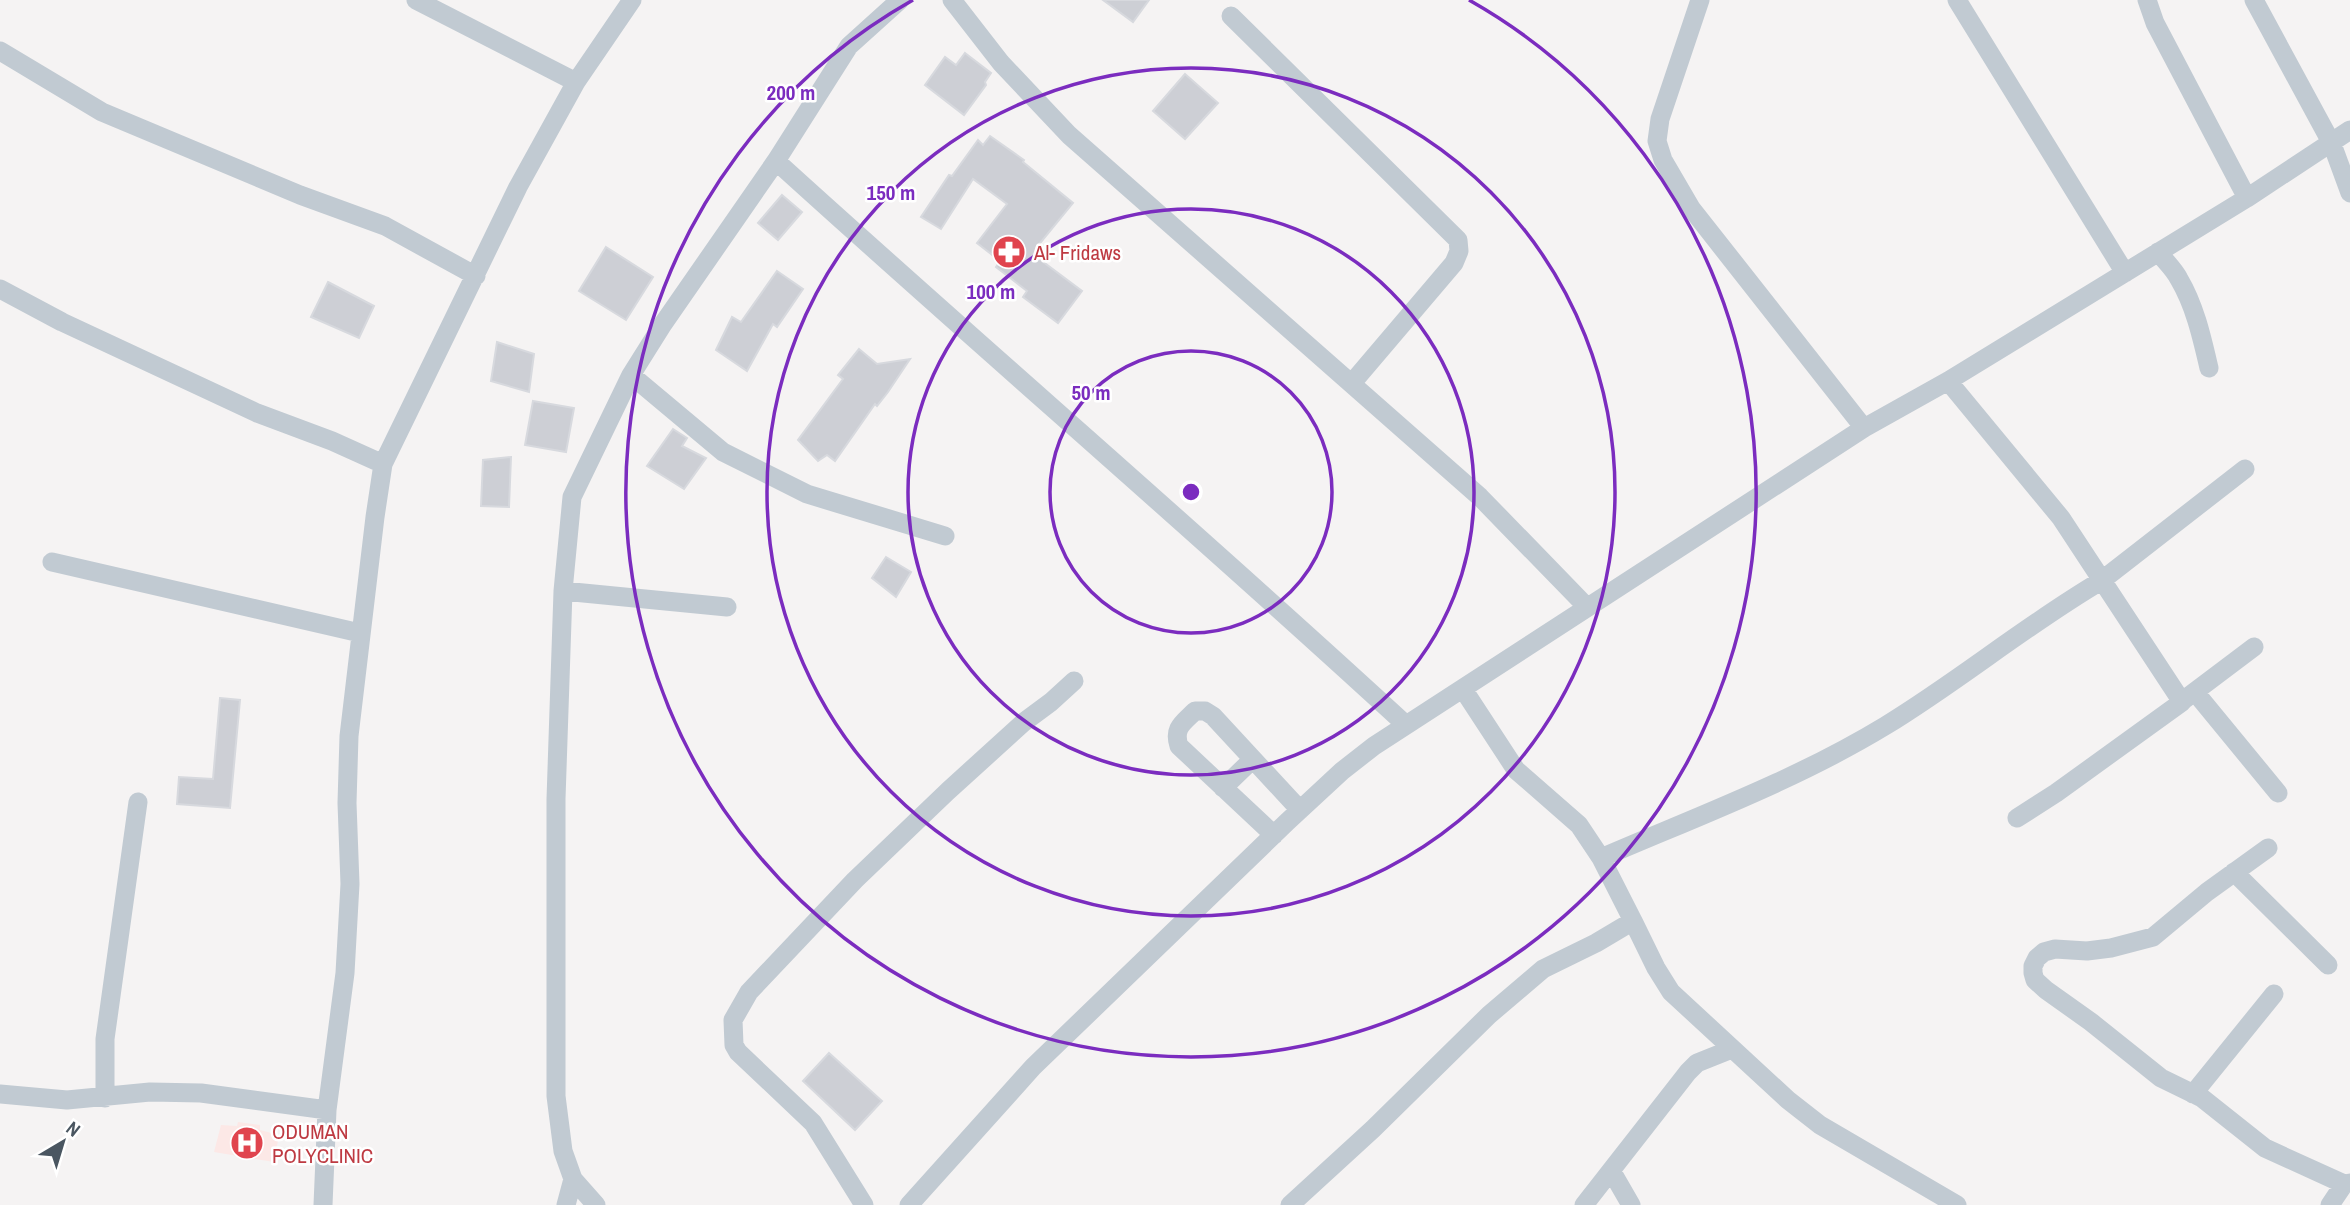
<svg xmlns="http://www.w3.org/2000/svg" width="2350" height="1205" viewBox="0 0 2350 1205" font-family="'Archivo Narrow',sans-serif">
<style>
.medical{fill:#fce8e6}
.building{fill:#cdcfd5;stroke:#d7d9de;stroke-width:2}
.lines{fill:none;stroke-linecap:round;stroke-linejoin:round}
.minor{stroke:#c1cad2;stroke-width:19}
.ring{fill:none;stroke:#7b2cbf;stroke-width:3.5}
.labels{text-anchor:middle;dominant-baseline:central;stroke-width:5;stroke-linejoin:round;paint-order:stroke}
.health-label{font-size:21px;fill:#be3a42;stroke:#fff;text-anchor:start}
.centre{fill:#7b2cbf;stroke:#fff;stroke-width:3.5}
.ring-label{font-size:21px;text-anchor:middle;font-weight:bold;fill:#7b2cbf;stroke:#fff;stroke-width:5;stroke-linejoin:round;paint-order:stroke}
</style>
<rect width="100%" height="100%" fill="#f5f3f3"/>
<path class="medical" d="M 238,1122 L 260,1125 L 260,1130 L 279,1135 L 274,1162 L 214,1152 L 221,1125 L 237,1126 Z"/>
<path class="building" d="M 1103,0 L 1149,0 L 1133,22 Z
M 965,53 L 991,73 L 985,82 L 986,85 L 964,115 L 925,85 L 945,57 L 956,65 Z
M 1185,74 L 1218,103 L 1185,139 L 1153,111 Z
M 990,136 L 1024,160 L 1023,162 L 1073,203 L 1036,248 L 1038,250 L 1034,255 L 1082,291 L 1058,323 L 1023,297 L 1027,291 L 996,267 L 1000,261 L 977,243 L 1007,204 L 973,179 L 941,229 L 921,217 L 949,175 L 952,176 L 978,140 L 983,145 Z
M 782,195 L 802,212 L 778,240 L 758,223 Z
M 606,247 L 653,277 L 626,320 L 579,291 Z
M 777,271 L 803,289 L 777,327 L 773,324 L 747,371 L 716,350 L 732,317 L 741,322 Z
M 328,282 L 374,306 L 359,338 L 311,317 Z
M 497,342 L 534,354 L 529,392 L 491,381 Z
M 859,349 L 877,364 L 910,359 L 888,392 L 877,406 L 875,404 L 835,461 L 827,455 L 818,461 L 798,440 L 843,379 L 838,375 Z
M 533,401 L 574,408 L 566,452 L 525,445 Z
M 673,429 L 687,438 L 682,446 L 706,458 L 684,489 L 647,466 Z
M 511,457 L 509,507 L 481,506 L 483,460 Z
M 886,557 L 911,572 L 896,597 L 872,578 Z
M 220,698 L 240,700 L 230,808 L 177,804 L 179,777 L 213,779 Z
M 829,1053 L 882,1101 L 855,1130 L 803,1081 Z"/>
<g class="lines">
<path class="minor" d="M 416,0 L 576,82
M 952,0 L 1001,63 L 1069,135 L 1480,497 L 1586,606
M 1700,0 L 1660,119 L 1657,141 L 1663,160 L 1691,208 L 1864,428
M 1957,0 L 2125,273
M 2147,0 L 2155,23 L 2247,198
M 2254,0 L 2332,144 L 2350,193
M 1231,16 L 1458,240 L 1459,251 L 1454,263 L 1352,383
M 0,51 L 102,112 L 300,195 L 385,226 L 476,276
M 776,161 C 984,350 1198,533 1405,724
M 2158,252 C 2165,261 2174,269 2179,279 C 2195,306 2202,338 2209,368
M 0,289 L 62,322 L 257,413 L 332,441 L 383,464
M 631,375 L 723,452 L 807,494 L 945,536
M 1948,381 L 2061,518 L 2182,702 L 2056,793 L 2017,818
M 52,562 L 360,633
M 563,591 L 727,607
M 1463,689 L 1516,770 L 1579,825 L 1601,858 L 1633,921
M 2195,692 L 2278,793
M 2185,699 L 2254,647
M 1223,788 L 1252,760
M 1274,835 L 1179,746 C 1173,728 1183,723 1195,711 L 1205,711 L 1213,716 L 1300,810
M 2268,848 L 2207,892 L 2153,937 L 2111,948 L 2087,951 L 2055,949 L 2044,952 L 2037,958 L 2033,966 L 2033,973 L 2035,980 L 2046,990 L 2091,1022 L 2161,1078 L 2202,1098 L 2265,1148 L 2344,1184 L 2350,1183
M 1601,858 C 1696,817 1796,780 1885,726 C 1959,681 2026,625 2101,581 L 2245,469
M 2234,872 L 2328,965
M 0,1094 L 67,1100 L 150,1092 L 201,1093 L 327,1110
M 2193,1094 L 2274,994
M 105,1098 L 105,1039 L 138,802
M 1612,1172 L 1631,1205
M 323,1205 L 327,1110 L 345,973 L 350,884 L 347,803 L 349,736 L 375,517 L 383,464 L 518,187 L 576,82 L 632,0
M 566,1205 L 573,1179
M 596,1205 L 573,1179 L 563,1151 L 556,1096 L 556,799 L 563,591 L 572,497 L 631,375 L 663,324 L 776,161 L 849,46 L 900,0
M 864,1205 L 813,1123 L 738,1052 L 734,1045 L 733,1020 L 749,992 L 855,880 L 948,791 L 1024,722 L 1051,702 L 1074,681
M 909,1205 L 1033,1067 L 1287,822 L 1342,771 L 1374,746 L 1864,428 L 1948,381 L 2247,198 L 2350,130
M 1290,1205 L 1373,1129 L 1489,1015 L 1543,969 L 1596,943 L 1633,921 L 1656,968 L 1671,992 L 1788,1100 L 1820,1125 L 1957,1205
M 1584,1205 L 1688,1072 L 1697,1063 L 1732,1049
M 2330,1205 L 2344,1184"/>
</g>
<g class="ring">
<circle cx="1191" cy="492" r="141"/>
<circle cx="1191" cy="492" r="283"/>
<circle cx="1191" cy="492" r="424"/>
<path d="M1469 0A565 565 0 1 1 913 0"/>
</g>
<defs>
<symbol id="pharmacy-disc" viewBox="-11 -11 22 22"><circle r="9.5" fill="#e0444e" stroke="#fff"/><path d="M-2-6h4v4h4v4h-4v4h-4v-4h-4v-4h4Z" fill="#fff"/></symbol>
<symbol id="hospital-disc" viewBox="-11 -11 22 22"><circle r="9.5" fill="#e0444e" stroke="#fff"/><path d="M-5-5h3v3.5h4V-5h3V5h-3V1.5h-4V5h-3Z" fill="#fff"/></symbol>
</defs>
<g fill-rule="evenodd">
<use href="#pharmacy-disc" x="990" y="233" width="38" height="38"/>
<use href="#hospital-disc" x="228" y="1124" width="38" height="38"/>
</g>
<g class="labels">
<g class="health-label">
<text x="1034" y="252">Al- Fridaws</text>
<text x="272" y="1131">ODUMAN<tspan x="272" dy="24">POLYCLINIC</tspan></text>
</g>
</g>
<circle cx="1191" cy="492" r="10" class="centre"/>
<g class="ring-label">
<text x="791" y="100">200 m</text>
<text x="891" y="200">150 m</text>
<text x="991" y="299">100 m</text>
<text x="1091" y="400">50 m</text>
</g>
<g transform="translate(63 1142) rotate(38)" stroke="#ffffff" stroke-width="5" paint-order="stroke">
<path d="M0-5L12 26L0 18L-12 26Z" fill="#4a5661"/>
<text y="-10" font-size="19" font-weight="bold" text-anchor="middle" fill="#4a5661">N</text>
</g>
</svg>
